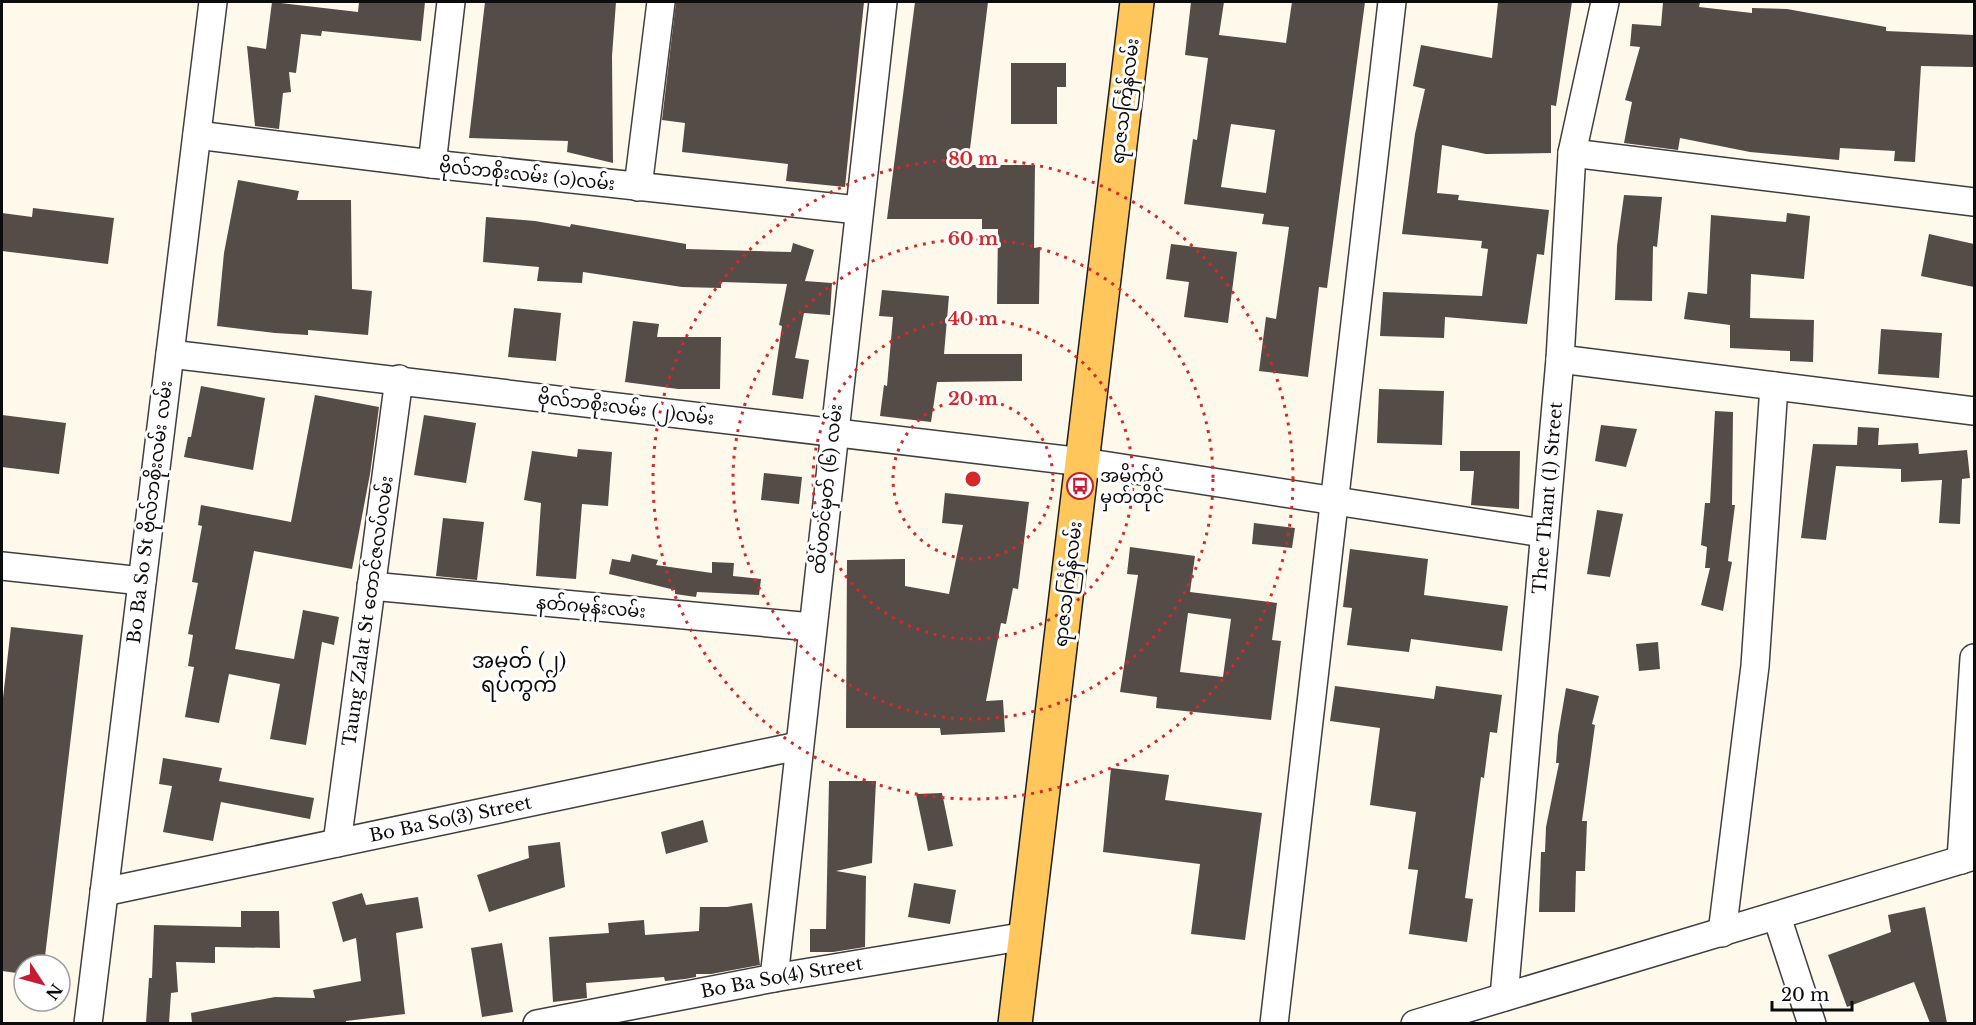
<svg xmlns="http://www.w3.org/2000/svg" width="1976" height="1025" viewBox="0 0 1976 1025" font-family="'Libre Baskerville','Noto Sans Myanmar',serif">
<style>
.building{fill:#554b47;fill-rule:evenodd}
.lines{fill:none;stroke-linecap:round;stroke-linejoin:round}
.minor-casing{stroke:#3f3f3f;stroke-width:30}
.primary-casing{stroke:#1d1d1d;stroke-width:36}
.minor{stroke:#fff;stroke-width:27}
.primary{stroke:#ffc75b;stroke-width:33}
.ring{fill:none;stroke:#d62828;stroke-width:3;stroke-dasharray:3 6}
.labels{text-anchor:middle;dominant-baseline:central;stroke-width:6;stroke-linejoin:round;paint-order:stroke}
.street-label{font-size:18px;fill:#0c0c0c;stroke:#fff}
.poi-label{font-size:18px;fill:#0c0c0c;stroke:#fff;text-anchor:start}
.quarter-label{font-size:21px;fill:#0c0c0c;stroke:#fff}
.centre{fill:#d62828;stroke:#fff;stroke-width:3}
.ring-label{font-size:18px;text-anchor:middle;font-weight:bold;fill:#d62828;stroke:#fff;stroke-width:6;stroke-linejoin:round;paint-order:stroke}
</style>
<rect width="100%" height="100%" fill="#fff9eb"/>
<path class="building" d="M 272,2 L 358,12 L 359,2 L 425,2 L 421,41 L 322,31 L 321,36 L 301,34 L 296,73 L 289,72 L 291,92 L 283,93 L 279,129 L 255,126 L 247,46 L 266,49 Z
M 485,2 L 616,2 L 612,56 L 613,163 L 567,152 L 568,141 L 469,138 Z
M 676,2 L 864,2 L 845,187 L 786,181 L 788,164 L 682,152 L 685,123 L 662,120 Z
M 915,2 L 988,2 L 968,165 L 1035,165 L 1034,248 L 1040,247 L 1039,304 L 997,304 L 998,229 L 982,229 L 982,219 L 887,219 Z
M 1191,2 L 1224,2 L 1219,35 L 1286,43 L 1292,2 L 1365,2 L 1327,288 L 1319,287 L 1308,377 L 1259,371 L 1266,317 L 1276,319 L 1289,227 L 1262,224 L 1264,214 L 1184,204 L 1193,139 L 1197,140 L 1208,58 L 1185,55 ZM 1231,124 L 1275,130 L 1266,193 L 1221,187 Z
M 1498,2 L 1572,2 L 1556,106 L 1551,105 L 1551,153 L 1486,154 L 1442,145 L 1437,193 L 1459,195 L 1458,200 L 1549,210 L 1544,255 L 1537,254 L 1527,324 L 1445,317 L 1444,338 L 1380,336 L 1383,292 L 1482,296 L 1488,249 L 1481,248 L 1482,241 L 1402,234 L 1415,134 L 1425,89 L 1413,86 L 1421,45 L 1492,58 Z
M 1663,2 L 1700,2 L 1699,7 L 1752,13 L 1752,8 L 1787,9 L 1886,27 L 1886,31 L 1974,35 L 1974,67 L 1921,66 L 1915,162 L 1894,161 L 1895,151 L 1840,148 L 1839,160 L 1750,152 L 1680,138 L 1678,150 L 1624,143 L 1632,102 L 1625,100 L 1640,47 L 1630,46 L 1632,24 L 1661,26 Z
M 1011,63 L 1066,63 L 1066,87 L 1057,87 L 1057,124 L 1011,124 Z
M 238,180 L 299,191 L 297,200 L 351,200 L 352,289 L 372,291 L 368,335 L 308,330 L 308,335 L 275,333 L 217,326 L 224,253 Z
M 1624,195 L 1662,197 L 1657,247 L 1653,246 L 1652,301 L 1615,300 L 1617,246 Z
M 33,208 L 114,218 L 108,264 L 2,251 L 2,213 L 32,217 Z
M 1787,213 L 1810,216 L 1804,279 L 1751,274 L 1750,318 L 1814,320 L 1813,362 L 1790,361 L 1790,351 L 1730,348 L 1730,325 L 1684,319 L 1688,292 L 1707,294 L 1711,215 L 1786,222 Z
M 486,217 L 535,221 L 570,227 L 571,224 L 686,244 L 686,249 L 791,252 L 793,243 L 814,250 L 805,281 L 832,283 L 830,315 L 804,313 L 795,358 L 809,360 L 803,399 L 772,395 L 782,326 L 779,325 L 787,284 L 721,282 L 721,288 L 682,287 L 583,272 L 582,283 L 537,281 L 539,267 L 483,262 Z
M 1929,234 L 1974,244 L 1974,287 L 1921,276 Z
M 1171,244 L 1237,252 L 1228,323 L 1184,317 L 1189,282 L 1166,279 Z
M 882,290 L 949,296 L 944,354 L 1022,354 L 1022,381 L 937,382 L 931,422 L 880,416 L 884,385 L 887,386 L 893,317 L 879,316 Z
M 514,308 L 561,313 L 556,361 L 508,357 Z
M 633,321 L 659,324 L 657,337 L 721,337 L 720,389 L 678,389 L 625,382 Z
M 1881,329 L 1942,333 L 1939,378 L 1878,374 Z
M 201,386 L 265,398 L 253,470 L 184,457 L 188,437 L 191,437 Z
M 1379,389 L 1444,391 L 1442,445 L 1377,443 Z
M 315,395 L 379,407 L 370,474 L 352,569 L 254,551 L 235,649 L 294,659 L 303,610 L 339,617 L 334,645 L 322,642 L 306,745 L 270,739 L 280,684 L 229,674 L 219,723 L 185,717 L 194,667 L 188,666 L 193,635 L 188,634 L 198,583 L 192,582 L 202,526 L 198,525 L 201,505 L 291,522 Z
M 1715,411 L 1733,412 L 1732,505 L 1735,505 L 1728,561 L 1732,562 L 1723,611 L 1701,605 L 1710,568 L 1705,568 L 1707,547 L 1701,545 L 1705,503 L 1710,503 Z
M 2,415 L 66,423 L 59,474 L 2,467 Z
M 424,415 L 476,423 L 466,483 L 414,475 Z
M 1601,425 L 1637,429 L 1626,467 L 1595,461 Z
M 1858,427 L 1879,428 L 1878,445 L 1918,443 L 1919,454 L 1967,450 L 1970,478 L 1962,479 L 1960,524 L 1939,523 L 1942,480 L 1901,482 L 1901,469 L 1836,466 L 1826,540 L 1801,538 L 1813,444 L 1857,445 Z
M 578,449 L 612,452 L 608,506 L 582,504 L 576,579 L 536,576 L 541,503 L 524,500 L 532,451 L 577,457 Z
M 1460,451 L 1520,451 L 1519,509 L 1471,505 L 1474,471 L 1460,471 Z
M 764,473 L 802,477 L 799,504 L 761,500 Z
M 945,493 L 1029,502 L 1018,589 L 1013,588 L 1006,624 L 1001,623 L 986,701 L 1003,700 L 1005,732 L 941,735 L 940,728 L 846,728 L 847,560 L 905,559 L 905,586 L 949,594 L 963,525 L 942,523 Z
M 1597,510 L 1623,514 L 1610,577 L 1587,574 Z
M 443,518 L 484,522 L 477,580 L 436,576 Z
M 1254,523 L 1295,528 L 1292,548 L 1252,544 Z
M 1130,547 L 1195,556 L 1190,592 L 1277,603 L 1272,640 L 1281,641 L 1271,720 L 1156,708 L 1157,697 L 1120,692 L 1138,575 L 1127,574 ZM 1188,613 L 1231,619 L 1223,677 L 1180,672 Z
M 1350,549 L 1428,559 L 1424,595 L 1508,606 L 1502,651 L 1411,639 L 1409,652 L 1347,645 L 1352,608 L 1343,607 Z
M 632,554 L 658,560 L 656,565 L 712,573 L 712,562 L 734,563 L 733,576 L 761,579 L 759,595 L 697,592 L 696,597 L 675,594 L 675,590 L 609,574 L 612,559 L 630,562 Z
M 11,627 L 83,635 L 44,965 L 24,965 L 24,974 L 2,971 L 2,707 Z
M 1658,642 L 1660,669 L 1639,671 L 1636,644 Z
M 1335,686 L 1434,699 L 1436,686 L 1502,695 L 1497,733 L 1490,732 L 1484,778 L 1481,777 L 1465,898 L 1473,899 L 1467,942 L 1409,934 L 1418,870 L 1408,869 L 1416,812 L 1370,805 L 1380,728 L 1330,721 Z
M 1566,688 L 1599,696 L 1592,724 L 1595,725 L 1582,821 L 1587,821 L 1585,871 L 1576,871 L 1575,912 L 1539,912 L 1541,852 L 1545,852 L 1546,827 L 1559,763 L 1556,763 L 1558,735 Z
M 163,758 L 222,768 L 219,781 L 314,798 L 310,819 L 221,802 L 213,841 L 163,832 L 172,786 L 159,784 Z
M 1111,768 L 1169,775 L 1165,800 L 1262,813 L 1245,940 L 1191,934 L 1200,864 L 1103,852 Z
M 829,781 L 876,781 L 872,863 L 836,871 L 866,876 L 865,947 L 833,952 L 810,952 L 810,929 L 826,929 Z
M 942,793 L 953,846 L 928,851 L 916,794 Z
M 703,820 L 708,842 L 666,854 L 661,832 Z
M 560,842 L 565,887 L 489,912 L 477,875 L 529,858 L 528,846 Z
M 914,883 L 956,890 L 950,924 L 908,917 Z
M 362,893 L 366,905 L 418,897 L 423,928 L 396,933 L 405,1014 L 346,1021 L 346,1023 L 192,1023 L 191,1013 L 275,997 L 315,998 L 313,990 L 361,981 L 356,938 L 343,942 L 332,902 Z
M 752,903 L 760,965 L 711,974 L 696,974 L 696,977 L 685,979 L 665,981 L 664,977 L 586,983 L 587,998 L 553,1002 L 549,937 L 609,933 L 608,923 L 644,920 L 645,935 L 699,931 L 700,907 L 727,907 Z
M 1925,907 L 1947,1023 L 1930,1023 L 1914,982 L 1847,1007 L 1828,955 L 1891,932 L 1888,915 Z
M 241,911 L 279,911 L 280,948 L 215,947 L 215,963 L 176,962 L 178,992 L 171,993 L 169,1023 L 146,1023 L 149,978 L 152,978 L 154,925 L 241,927 Z
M 502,943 L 513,1012 L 482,1017 L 471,948 Z"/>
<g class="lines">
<defs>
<g id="minor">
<path d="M 197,135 L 432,164 L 858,210"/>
<path d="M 1572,153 L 1974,202"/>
<path d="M 432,164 L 451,2"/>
<path d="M 638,187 L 661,2"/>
<path d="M 170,354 L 1083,462 L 1543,533"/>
<path d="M 1560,359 L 1974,411"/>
<path d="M 2,566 L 142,581"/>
<path d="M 371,586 L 812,627"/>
<path d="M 337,843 L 399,379"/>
<path d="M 1961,860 L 1974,658"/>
<path id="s1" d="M 104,892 L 798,746"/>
<path d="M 1777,917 L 1812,1024"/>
<path d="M 1722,933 L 1755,666 L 1774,386"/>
<path d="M 774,978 L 883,2"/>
<path id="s2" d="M 1504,997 L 1560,359 L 1572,153 L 1605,2"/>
<path d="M 88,1024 L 213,2"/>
<path id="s3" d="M 537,1024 L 774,978 L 1026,936"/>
<path d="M 1274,1024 L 1392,2"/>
<path d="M 1415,1024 L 1974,856"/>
</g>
<path id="primary" d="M 1015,1024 L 1137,2"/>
</defs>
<use href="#minor" class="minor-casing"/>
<use href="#primary" class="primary-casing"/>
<use href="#minor" class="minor"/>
<use href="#primary" class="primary"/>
</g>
<g class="ring">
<circle cx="973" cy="479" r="80"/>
<circle cx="973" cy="479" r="160"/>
<circle cx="973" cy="479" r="240"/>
<circle cx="973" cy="479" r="320"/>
</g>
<defs>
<symbol id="bus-ring" viewBox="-11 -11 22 22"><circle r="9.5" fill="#fff" stroke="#c51b33" stroke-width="1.5"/><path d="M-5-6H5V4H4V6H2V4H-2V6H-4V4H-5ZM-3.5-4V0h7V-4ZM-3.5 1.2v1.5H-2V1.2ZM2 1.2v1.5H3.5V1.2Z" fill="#c51b33"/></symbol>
</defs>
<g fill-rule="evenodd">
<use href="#bus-ring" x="1065" y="471" width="30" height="30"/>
</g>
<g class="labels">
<g class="street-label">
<text transform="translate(1125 101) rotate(-83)">ရာဇသင်္ကြန်လမ်း</text>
<text transform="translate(527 175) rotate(6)">ဗိုလ်ဘစိုးလမ်း (၁)လမ်း</text>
<text transform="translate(626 408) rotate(7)">ဗိုလ်ဘစိုးလမ်း (၂)လမ်း</text>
<text transform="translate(827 489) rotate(-84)">ထိပ်တင်မှတ် (၆) လမ်း</text>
<text stroke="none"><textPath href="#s2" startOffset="501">Thee Thant (1) Street</textPath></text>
<text transform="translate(150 512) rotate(-83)">Bo Ba So St ဗိုလ်ဘစိုးလမ်း လမ်း</text>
<text transform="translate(1068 584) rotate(-83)">ရာဇသင်္ကြန်လမ်း</text>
<text transform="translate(591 607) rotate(5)">နတ်ဂမုန်းလမ်း</text>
<text transform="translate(368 611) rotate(-82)">Taung Zalat St တောင်ဇလပ်လမ်း</text>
<text stroke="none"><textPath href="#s1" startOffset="354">Bo Ba So(3) Street</textPath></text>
<text stroke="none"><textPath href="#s3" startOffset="249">Bo Ba So(4) Street</textPath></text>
</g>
<g class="poi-label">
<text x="1100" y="476">အမှိုက်ပုံ<tspan x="1100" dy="21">မှတ်တိုင်</tspan></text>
</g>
<g class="quarter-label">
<text x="519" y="661">အမှတ် (၂)<tspan x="519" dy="24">ရပ်ကွက်</tspan></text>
</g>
</g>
<circle cx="973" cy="479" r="9" class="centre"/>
<g class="ring-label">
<text x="973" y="165">80 m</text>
<text x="973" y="245">60 m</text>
<text x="973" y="325">40 m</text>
<text x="973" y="405">20 m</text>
</g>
<rect width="1976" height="1025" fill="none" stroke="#0c0c0c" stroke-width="6"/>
<g transform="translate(42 983) rotate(126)"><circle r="28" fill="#ffffff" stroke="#9e9e9e" stroke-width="1.5"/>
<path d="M0-4.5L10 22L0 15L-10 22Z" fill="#c51b33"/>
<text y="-9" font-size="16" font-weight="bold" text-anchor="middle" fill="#0c0c0c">N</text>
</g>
<path d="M1772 1001v9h80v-9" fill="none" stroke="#0c0c0c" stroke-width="3"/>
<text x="1781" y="1001" font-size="18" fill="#0c0c0c" stroke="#ffffff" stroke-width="4.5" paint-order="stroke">20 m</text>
</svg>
